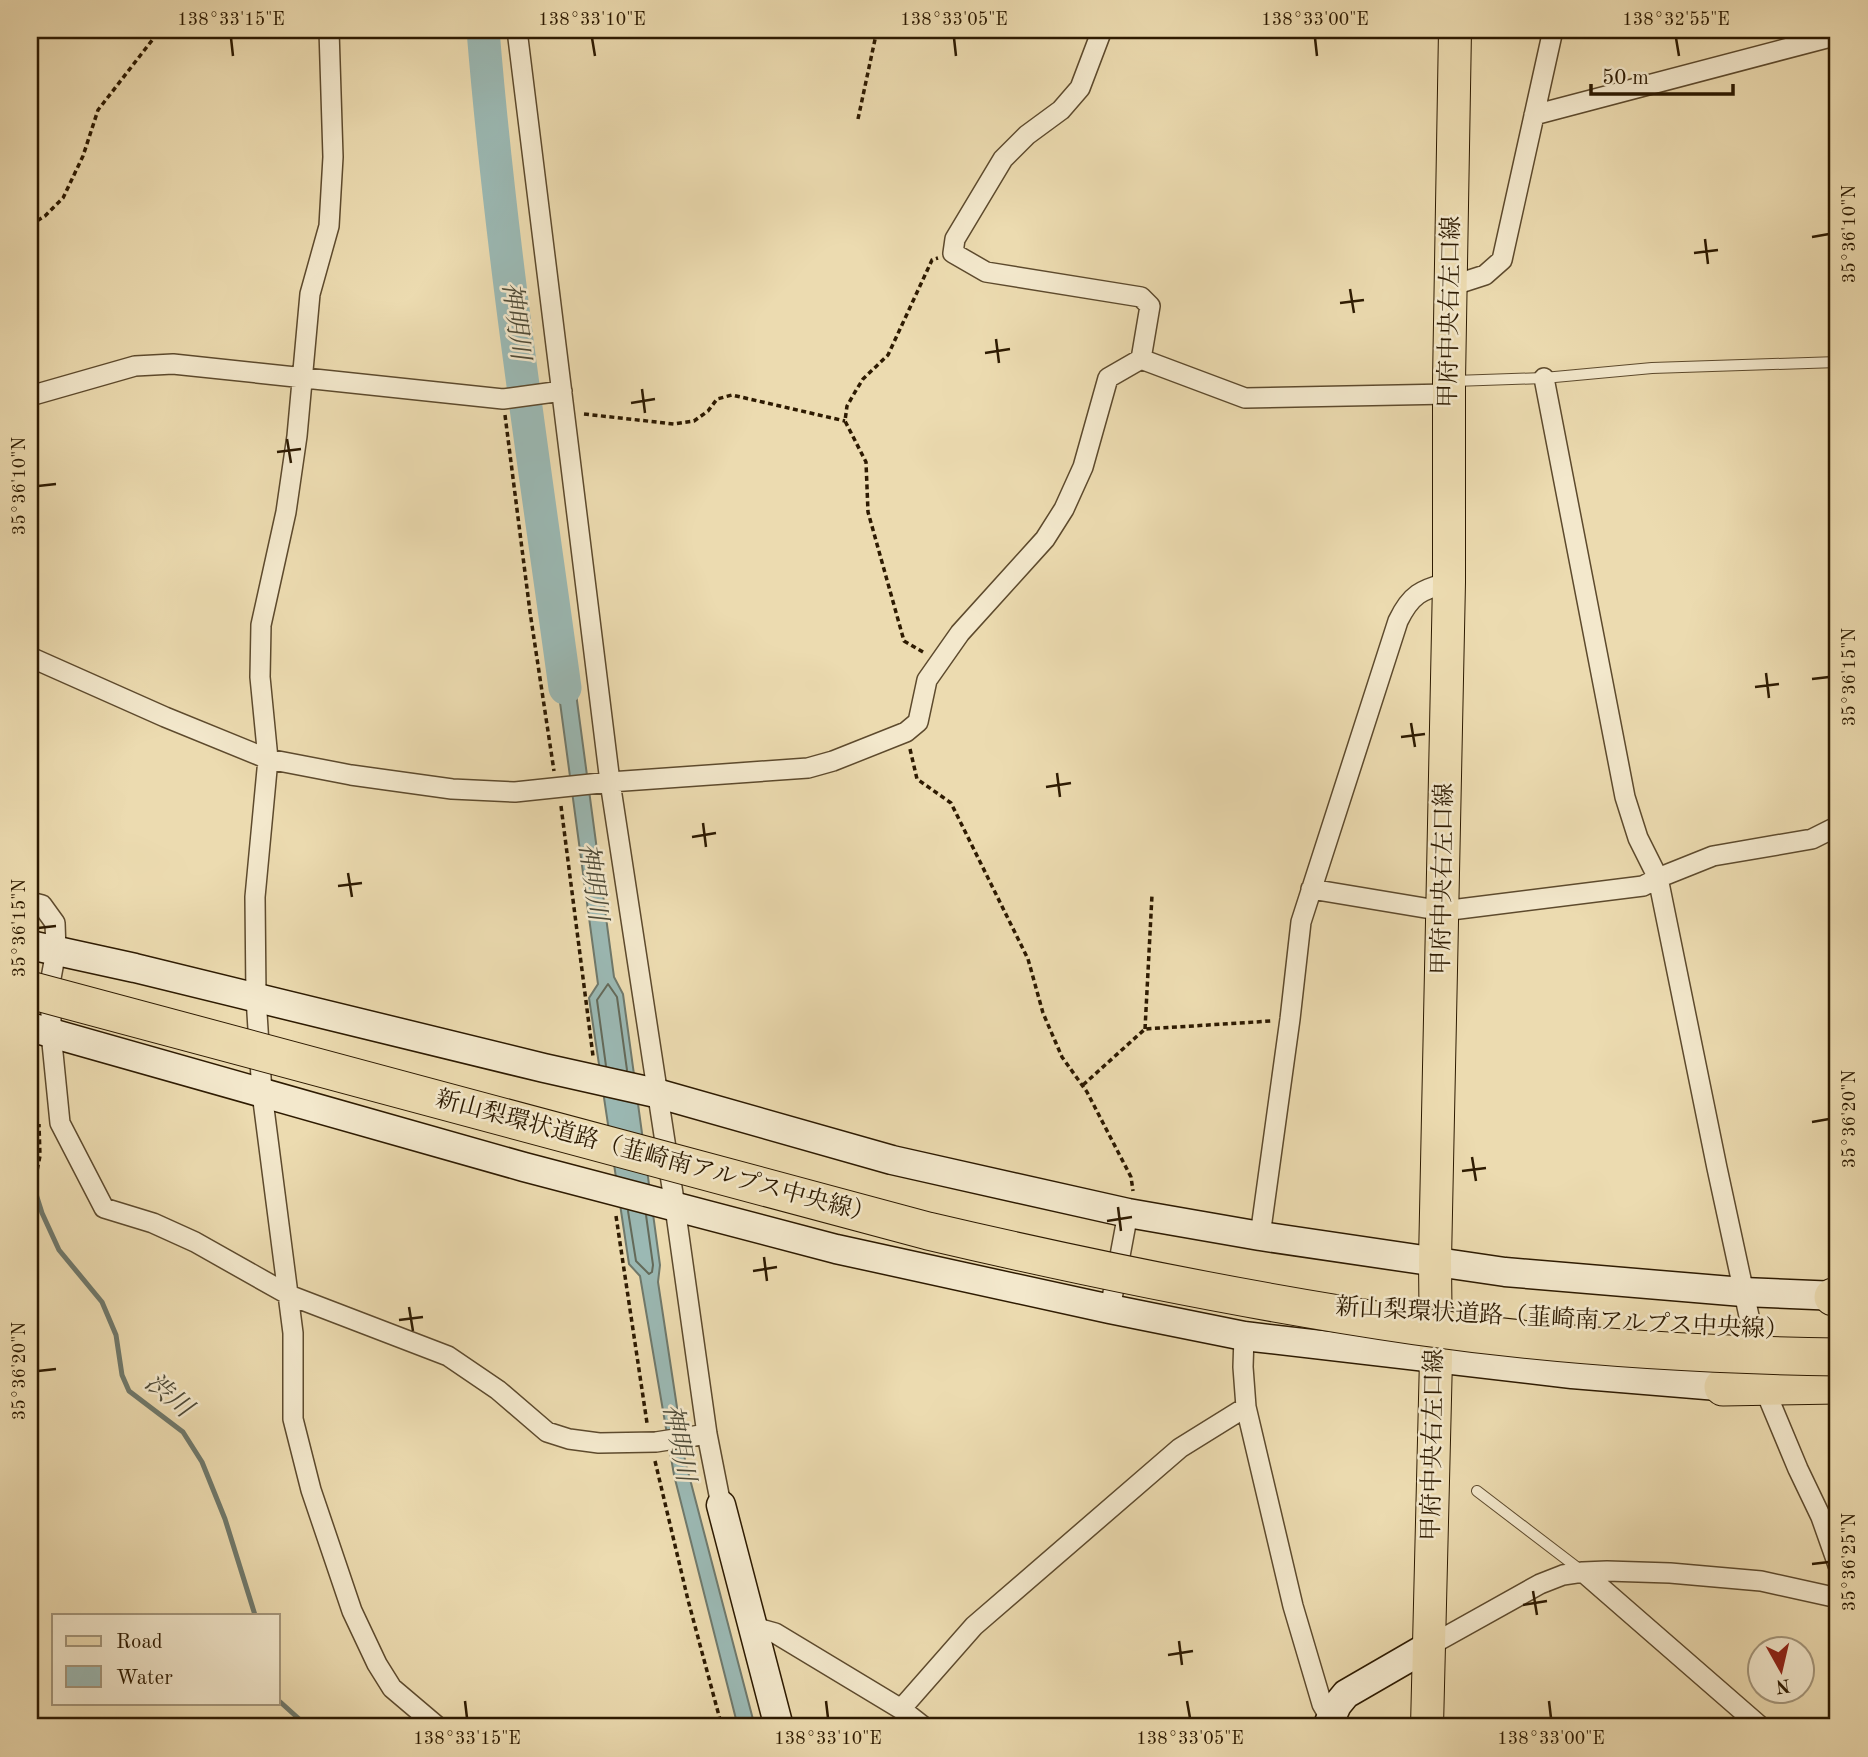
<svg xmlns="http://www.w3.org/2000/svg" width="1868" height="1757" viewBox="0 0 1868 1757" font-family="'Old Standard TT','Noto Serif JP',serif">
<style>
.water{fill:#9bb9b4;stroke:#6f796c;stroke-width:2}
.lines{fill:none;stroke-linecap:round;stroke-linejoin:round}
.shore{stroke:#646a5a;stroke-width:2}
.stream{stroke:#6f796c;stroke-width:5}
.river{stroke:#9bb9b4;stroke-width:33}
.lane-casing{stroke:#5d4a2d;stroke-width:12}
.street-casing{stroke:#5d4a2d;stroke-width:22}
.secondary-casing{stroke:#2d1a01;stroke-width:31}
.primary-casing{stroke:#2d1a01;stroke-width:34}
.highway-casing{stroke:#2d1a01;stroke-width:39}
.path{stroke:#2d1a01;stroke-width:3.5;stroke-dasharray:5 3.5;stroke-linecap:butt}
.lane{stroke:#f3e8cc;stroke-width:10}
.street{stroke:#f3e8cc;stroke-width:19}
.secondary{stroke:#f3e8cc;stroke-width:28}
.primary{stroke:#ecdbb0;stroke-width:32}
.highway{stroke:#ecdbb0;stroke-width:37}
.highway-bridge-casing{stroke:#2d1a01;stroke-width:39;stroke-linecap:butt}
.highway-bridge{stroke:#ecdbb0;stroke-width:37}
.ticks{fill:none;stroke:#2d1a01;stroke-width:2.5}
.labels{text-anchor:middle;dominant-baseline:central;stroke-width:5;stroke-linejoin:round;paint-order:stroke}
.street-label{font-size:24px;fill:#2d1a01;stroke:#f3e8cc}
.water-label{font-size:26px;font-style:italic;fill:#4e4a37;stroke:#f3e8cc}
.neatline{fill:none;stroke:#2d1a01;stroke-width:2.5}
.ticks-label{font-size:18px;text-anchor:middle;fill:#2d1a01}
</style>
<rect width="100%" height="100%" fill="#ecdbb0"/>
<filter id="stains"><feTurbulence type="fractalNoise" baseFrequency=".00286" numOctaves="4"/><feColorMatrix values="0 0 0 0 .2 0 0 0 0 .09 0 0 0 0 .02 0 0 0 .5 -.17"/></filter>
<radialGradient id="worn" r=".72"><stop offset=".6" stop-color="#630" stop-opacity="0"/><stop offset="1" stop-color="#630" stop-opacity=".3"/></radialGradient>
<path class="water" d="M 569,641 L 614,977 L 623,994 L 660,1265 L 658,1282 L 685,1460 L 755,1727 L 738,1727 L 674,1475 L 640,1276 L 629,1264 L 589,998 L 598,984 L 552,643 Z"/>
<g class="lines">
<path class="shore" d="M 606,1066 L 597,1000 L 608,984 L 617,997 L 627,1070
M 628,1211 L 636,1261 L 649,1274 L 652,1272 L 653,1265 L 646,1215"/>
<path class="stream" d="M 30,1175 L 42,1213 L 59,1250 L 102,1302 L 116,1335 L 122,1375 L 129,1391 L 183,1432 L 202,1462 L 225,1519 L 255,1615
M 278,1700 L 308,1727"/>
<path class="river" d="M 483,30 C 501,250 535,469 565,688"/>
<defs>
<path id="lane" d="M 1454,381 L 1544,378 L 1652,368 L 1838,362
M 1477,1491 L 1583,1572"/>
<path id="street" d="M 329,30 L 333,157 L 329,226 L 310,294 L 297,436 L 286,512 L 261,625 L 260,677 L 268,759 L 255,897 L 256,997 L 262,1093 L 293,1333 L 293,1419 L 311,1490 L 352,1611 L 377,1664 L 392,1688 L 438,1727
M 517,30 L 610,782 L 675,1207 L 707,1434 L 721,1505
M 1102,30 L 1080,88 L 1061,110 L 1027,135 L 1003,159 L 955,239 L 953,253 L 986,272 L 1141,297 L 1150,306 L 1141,359
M 1534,115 L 1838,35
M 1451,286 L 1485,275 L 1502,260 L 1553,30
M 1544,378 L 1625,797 L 1638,838 L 1658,878 L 1717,1168 L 1765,1390 L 1798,1469 L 1821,1517 L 1838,1565
M 30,396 L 135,366 L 173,364 L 503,399 L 562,391
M 30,657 L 165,717 L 268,759 L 351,775 L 452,789 L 515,792 L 610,782 L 808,768 L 833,761 L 906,732 L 918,722 L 927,680 L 960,633 L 1045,539 L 1064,509 L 1083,467 L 1108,378 L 1141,359 L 1245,398 L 1449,394
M 1311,889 L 1443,911 L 1643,886 L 1658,878 L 1713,856 L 1812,839 L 1838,826
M 30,902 L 42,905 L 55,923 L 56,951 L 51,978 L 51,1033 L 60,1123 L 104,1208 L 153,1223 L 195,1242 L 289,1295 L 448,1356 L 498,1390 L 547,1432 L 569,1439 L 599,1443 L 656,1442 L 707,1434
M 1260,1236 L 1290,1019 L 1301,922 L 1398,621 C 1411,594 1421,590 1449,582
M 1110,1309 L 1128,1213
M 1244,1336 L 1243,1367 L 1246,1407 L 1293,1606 L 1322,1704 L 1330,1718
M 1583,1572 L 1761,1727
M 753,1627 L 775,1633 L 901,1709 L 924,1727
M 1429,1646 L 1540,1584 L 1563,1575 L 1583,1572 L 1607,1571 L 1670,1573 L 1761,1581 L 1838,1598
M 901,1709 L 974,1626 L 1180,1448 L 1246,1407"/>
<path id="secondary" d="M 30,945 L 135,968 L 544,1068 L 656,1093 L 892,1160 L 1128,1213 L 1260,1236 L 1505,1272 L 1743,1292 L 1838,1296
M 30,1027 L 524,1167 L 836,1249 L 1110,1309 L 1244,1336 L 1572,1374 L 1742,1388
M 721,1505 L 779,1727
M 1327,1727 L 1337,1705 L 1346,1694 L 1429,1646"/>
<path id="primary" d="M 1427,1727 L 1436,1358 L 1435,1261 L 1449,582 L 1449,381 L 1455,30"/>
<path id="highway" d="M 1833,1297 L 1838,1297
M 1723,1387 L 1838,1385"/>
</defs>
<use href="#lane" class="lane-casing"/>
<use href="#street" class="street-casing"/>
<use href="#secondary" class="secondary-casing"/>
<use href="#primary" class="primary-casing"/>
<use href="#highway" class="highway-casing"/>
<path class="path" d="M 858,119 L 877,30
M 30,225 L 45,216 L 63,198 L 83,156 L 98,110 L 160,30
M 584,414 L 674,424 L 694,421 L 708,411 L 717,399 L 732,395 L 845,421
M 505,415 L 530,612 L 554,771
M 923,652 L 904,641 L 868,512 L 866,462 L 845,421 L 847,406 L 855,392 L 863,379 L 888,355 L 932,260 L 938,258
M 910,749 L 917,779 L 951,803 L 1028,959 L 1043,1013 L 1062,1057 L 1087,1092 L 1131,1177 L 1133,1191
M 561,806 L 593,1056
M 1145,1029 L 1152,895
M 1083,1085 L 1145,1029 L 1271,1021
M 30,1172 L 37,1171 L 40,1156 L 39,1124
M 616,1216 L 647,1423
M 655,1461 L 688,1600 L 722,1727"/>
<use href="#lane" class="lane"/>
<use href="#street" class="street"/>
<use href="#secondary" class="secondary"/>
<use href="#primary" class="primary"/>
<use href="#highway" class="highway"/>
<defs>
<path id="highway-bridge" d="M 30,990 L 928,1231 C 1090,1269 1252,1302 1416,1326 C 1556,1346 1697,1355 1838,1357"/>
</defs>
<use href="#highway-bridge" class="highway-bridge-casing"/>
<use href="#highway-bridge" class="highway-bridge"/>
</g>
<path class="ticks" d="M 231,38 L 233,56M 592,38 L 595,56M 954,38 L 956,56M 1315,38 L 1317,56M 1676,38 L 1679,56M 1812,237 L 1829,234M 1705,239 L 1708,264M 1694,253 L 1718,250M 1350,289 L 1354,313M 1340,303 L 1364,300M 996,339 L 999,363M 985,353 L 1010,349M 642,389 L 645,413M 631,403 L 655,399M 287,439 L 291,463M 277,452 L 301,449M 38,486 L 56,484M 1766,673 L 1769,698M 1812,679 L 1829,677M 1755,687 L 1779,684M 1411,723 L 1415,747M 1401,737 L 1425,734M 1057,773 L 1060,797M 1046,787 L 1071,783M 703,823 L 706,847M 692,837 L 716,833M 348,873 L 352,897M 338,886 L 362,883M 38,928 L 56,926M 1812,1122 L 1829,1119M 1472,1157 L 1476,1181M 1462,1171 L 1486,1168M 1118,1207 L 1121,1231M 1107,1221 L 1132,1217M 764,1257 L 767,1281M 753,1271 L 777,1267M 409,1307 L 413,1331M 399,1320 L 423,1317M 38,1371 L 56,1369M 1812,1564 L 1829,1562M 1533,1591 L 1537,1615M 1523,1605 L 1547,1601M 1179,1641 L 1182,1665M 1168,1655 L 1193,1651M 465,1701 L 467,1718M 826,1701 L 828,1718M 1187,1701 L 1190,1718M 1549,1701 L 1551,1718"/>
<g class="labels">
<g class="street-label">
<text transform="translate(1451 312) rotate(-89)">甲府中央右左口線</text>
<text transform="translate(1444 879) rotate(-89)">甲府中央右左口線</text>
<text transform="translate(655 1158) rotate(15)">新山梨環状道路（韮崎南アルプス中央線）</text>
<text transform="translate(1562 1320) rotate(3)">新山梨環状道路（韮崎南アルプス中央線）</text>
<text transform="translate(1434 1445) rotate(-89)">甲府中央右左口線</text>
</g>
<g class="water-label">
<text transform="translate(515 321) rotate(83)">神明川</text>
<text transform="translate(592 882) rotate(82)">神明川</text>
<text transform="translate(168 1396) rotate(40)">渋川</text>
<text transform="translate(678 1443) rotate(79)">神明川</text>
</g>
</g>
<rect width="1868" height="1757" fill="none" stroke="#ecdbb0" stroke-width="77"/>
<rect x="52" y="1614" width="228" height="91" fill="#f3e8cc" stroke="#a4967b" stroke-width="2"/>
<rect x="66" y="1636" width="35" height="10" fill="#ecdbb0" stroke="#a4967b" stroke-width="2"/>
<text x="116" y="1648" font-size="21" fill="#2d1a01">Road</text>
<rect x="66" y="1666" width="35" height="21" fill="#9bb9b4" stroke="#a4967b" stroke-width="2"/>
<text x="116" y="1684" font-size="21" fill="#2d1a01">Water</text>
<g transform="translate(1781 1670) rotate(172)"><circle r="33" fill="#f3e8cc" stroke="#a4967b" stroke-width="2"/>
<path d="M0-5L12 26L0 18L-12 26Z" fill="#8f2418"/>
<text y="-10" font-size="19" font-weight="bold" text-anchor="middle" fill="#2d1a01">N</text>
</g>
<path d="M1591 84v10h142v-10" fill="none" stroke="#2d1a01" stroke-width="3.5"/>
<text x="1602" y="84" font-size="21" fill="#2d1a01" stroke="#f3e8cc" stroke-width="5" paint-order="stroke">50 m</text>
<rect x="38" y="38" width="1791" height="1680" class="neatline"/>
<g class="ticks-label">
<text x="231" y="25">138°33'15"E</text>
<text x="592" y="25">138°33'10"E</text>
<text x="954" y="25">138°33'05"E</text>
<text x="1315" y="25">138°33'00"E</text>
<text x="1676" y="25">138°32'55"E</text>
<text transform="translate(1849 234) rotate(-90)" y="6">35°36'10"N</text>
<text transform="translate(19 486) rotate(-90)" y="6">35°36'10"N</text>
<text transform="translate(1849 677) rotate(-90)" y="6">35°36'15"N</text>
<text transform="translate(19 928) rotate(-90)" y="6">35°36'15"N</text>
<text transform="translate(1849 1119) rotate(-90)" y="6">35°36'20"N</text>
<text transform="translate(19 1371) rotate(-90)" y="6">35°36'20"N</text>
<text transform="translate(1849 1562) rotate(-90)" y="6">35°36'25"N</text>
<text x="467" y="1744">138°33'15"E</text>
<text x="828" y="1744">138°33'10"E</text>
<text x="1190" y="1744">138°33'05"E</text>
<text x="1551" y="1744">138°33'00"E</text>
</g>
<rect width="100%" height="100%" filter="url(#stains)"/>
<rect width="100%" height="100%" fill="url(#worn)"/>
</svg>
